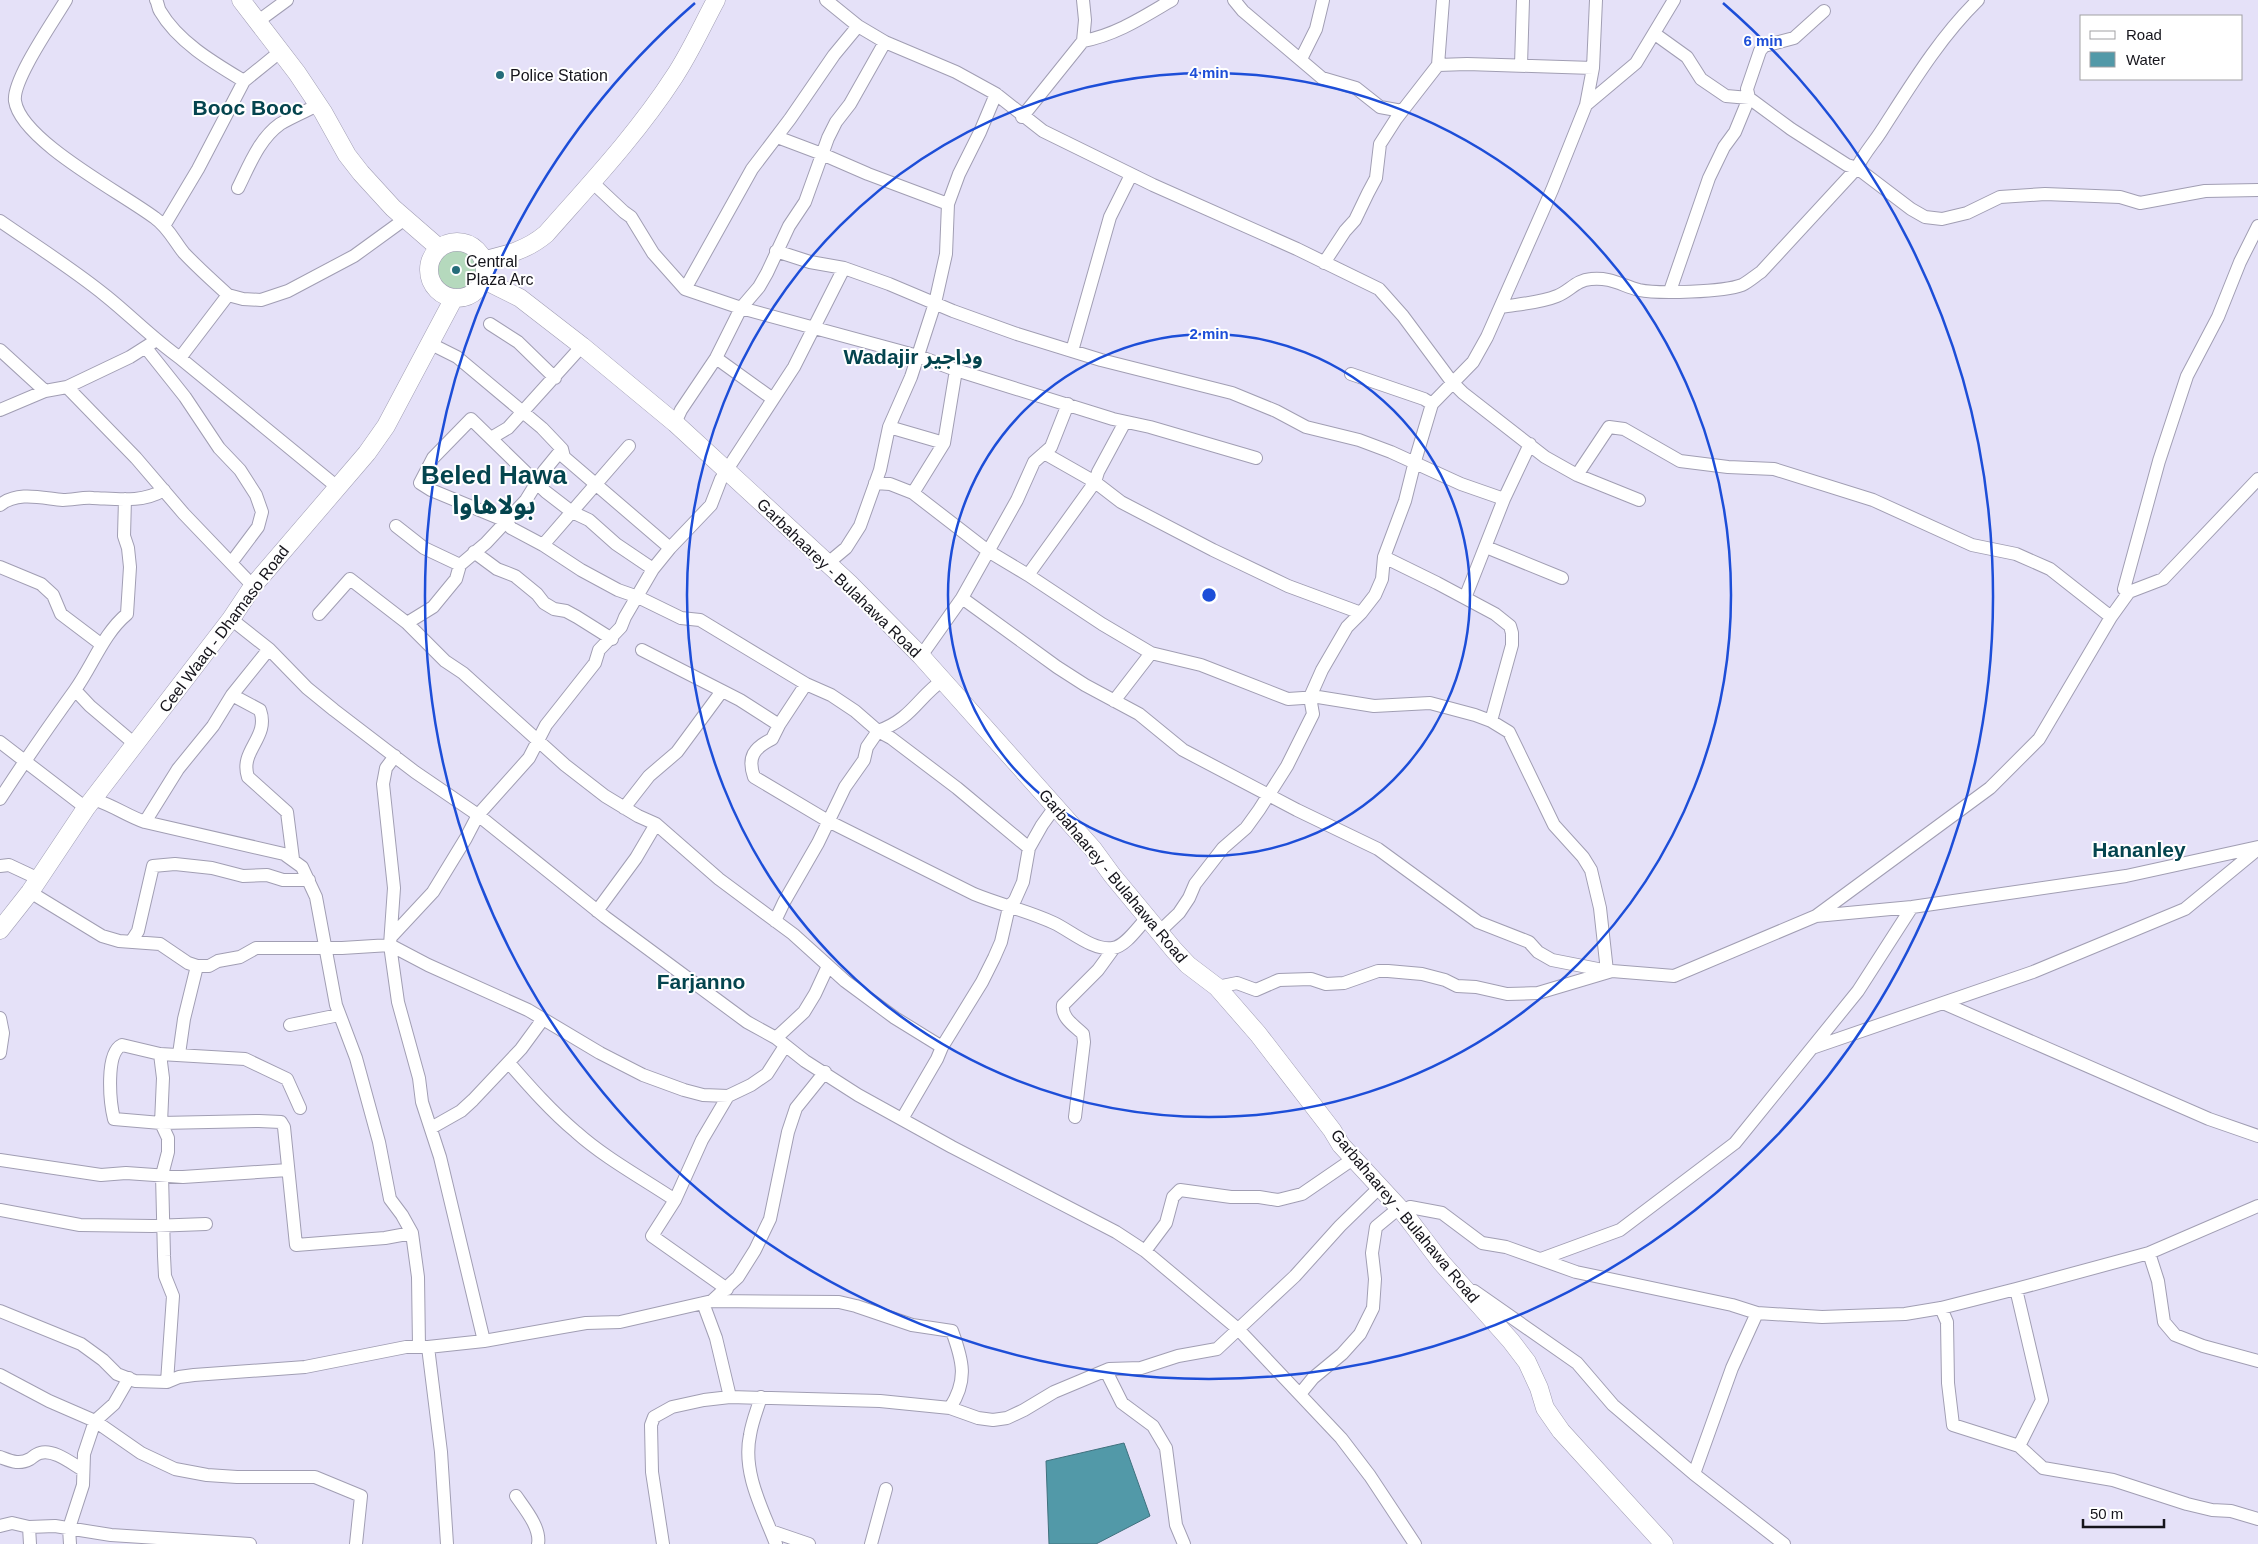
<svg xmlns="http://www.w3.org/2000/svg" width="2258" height="1544" viewBox="0 0 2258 1544" font-family="Helvetica,'Noto Sans Arabic',sans-serif">
<style>
.green{fill:#b5d9bd}
.water{fill:#5299a8;stroke:#40717e}
.lines{fill:none;stroke-linecap:round;stroke-linejoin:round}
.minor-casing{stroke:#a19eb3;stroke-width:14}
.secondary-casing{stroke:#a19eb3;stroke-width:19}
.minor{stroke:#fff;stroke-width:12}
.secondary{stroke:#fff;stroke-width:18}
.ring{fill:none;stroke:#1d4ed8;stroke-width:2.5}
.poi-dot{fill:#256c7a;stroke:#fff;stroke-width:2}
.labels{text-anchor:middle;dominant-baseline:central;stroke-width:4;stroke-linejoin:round;paint-order:stroke}
.poi-label{font-size:16px;fill:#15141b;stroke:#fff;text-anchor:start}
.street-label{font-size:16px;fill:#15141b;stroke:#fff}
.district-label{font-size:21px;font-weight:bold;fill:#04444e;stroke:#fff}
.town-label{font-size:26px;font-weight:bold;fill:#04444e;stroke:#fff}
.centre{fill:#1d4ed8;stroke:#fff;stroke-width:2.5}
.ring-label{font-size:15px;text-anchor:middle;font-weight:bold;fill:#1d4ed8;stroke:#fff;stroke-width:4;stroke-linejoin:round;paint-order:stroke}
</style>
<rect width="100%" height="100%" fill="#e5e1f8"/>
<path class="green" d="M436 269a21 21 0 1 1 42 0a21 21 0 1 1-42 0Z"/>
<path class="water" d="M 1124,1443 L 1150,1516 L 1096,1544 L 1049,1544 L 1046,1461 Z"/>
<g class="lines">
<defs>
<path id="minor" d="M 66,0 C 55,19 12,80 15,101 C 21,141 122,193 155,218 C 168,227 175,242 184,253 C 198,268 213,281 228,295
M 156,0 C 158,3 158,8 160,11 C 178,42 214,63 244,81
M 826,0 L 858,26 L 885,42 L 956,72 L 996,94 L 1043,131 L 1153,185 L 1297,249 L 1379,289 L 1403,316 L 1452,382 L 1463,393 L 1545,457 L 1577,475 L 1639,500
M 1234,0 L 1243,11 L 1322,78 L 1356,88 L 1380,107 L 1402,111
M 257,22 L 287,0
M 1655,34 L 1687,57 L 1701,79 L 1726,96 L 1749,98 L 1791,129 L 1847,165 L 1857,168 C 1864,153 1874,143 1882,130 C 1911,85 1940,37 1978,0
M 1083,41 C 1116,35 1143,17 1172,0
M 1301,59 L 1316,29 L 1323,0
M 1438,65 L 1443,0
M 1521,65 L 1523,0
M 1586,105 L 1636,63 L 1674,0
M 1022,117 L 1083,41 L 1085,20 L 1083,0
M 777,137 L 822,154 L 868,174 L 948,204
M 592,182 L 624,212 L 631,217 L 653,253 L 685,289 L 741,308 L 918,356 L 956,370 L 1113,419 L 1150,427 L 1256,458
M 238,188 C 249,166 259,139 280,124 C 292,117 306,111 318,105
M 0,221 C 36,246 73,269 106,296 C 131,316 153,339 180,358 L 336,486
M 164,226 L 198,169 L 244,81 L 281,51
M 776,251 L 810,262 L 844,268 L 889,284 L 953,311 L 1017,334 L 1101,360 L 1232,393 L 1276,411 L 1306,427 L 1359,440 L 1391,452 L 1461,484 L 1504,499
M 1324,263 L 1345,231 L 1355,220 L 1368,193 L 1376,178 L 1380,144 L 1396,119 L 1438,65 L 1467,64 L 1593,68
M 685,289 L 752,169 L 790,119 L 834,55 L 858,26
M 1670,291 L 1709,178 L 1724,147 L 1735,132 L 1749,98 L 1747,89 L 1760,51 L 1764,46 L 1794,38 L 1824,11
M 1501,307 C 1519,304 1540,303 1557,296 C 1570,291 1576,280 1591,279 C 1610,277 1621,285 1639,290 C 1658,294 1724,292 1742,285 C 1748,282 1755,276 1761,272 L 1857,168 L 1911,209 L 1925,217 L 1942,219 L 1967,213 L 2000,197 L 2045,194 L 2120,197 L 2140,203 L 2205,191 L 2258,190
M 490,324 L 518,342 L 555,378
M 431,344 L 457,357 L 542,428 L 562,449 L 564,457 L 670,548
M 146,348 L 185,397 L 219,448 L 240,470 L 256,495 L 262,512 L 258,527 L 231,563
M 0,350 L 45,391
M 1072,351 L 1110,217 L 1131,175
M 180,358 L 228,295 L 243,299 L 261,300 L 288,291 L 354,256 L 405,219
M 716,358 L 773,399
M 1351,374 L 1424,399 L 1432,404
M 67,387 L 136,458 L 184,514 L 253,586
M 0,410 L 45,391 L 67,387 L 130,357 L 152,343
M 675,423 L 681,410 L 716,358 L 741,308 L 759,287 L 767,273 L 789,226 L 805,202 L 828,138 L 836,122 L 850,104 L 885,42
M 889,427 L 944,443
M 491,438 L 508,428 L 582,346
M 1044,453 L 1095,482 L 1121,502 L 1213,550 L 1288,586 L 1361,613
M 1577,475 L 1609,427 L 1624,429 L 1680,461 L 1728,467 L 1774,469 L 1873,500 L 1972,545 L 2016,554 L 2050,569 L 2111,617
M 875,483 L 890,484 L 913,493 L 988,551 L 1028,575 L 1102,624 L 1151,653 L 1201,665 L 1288,699 L 1318,697 L 1374,706 L 1430,703 L 1475,715 L 1491,721 L 1509,732 L 1554,825 L 1583,857 L 1591,870 L 1600,908 L 1607,971
M 913,493 L 944,443 L 956,370
M 0,505 C 18,491 41,498 63,500 C 73,500 83,497 93,498 C 118,499 142,503 164,490
M 396,526 L 424,548 L 460,565
M 543,545 L 629,446
M 1486,547 L 1562,578
M 474,552 L 497,569 L 515,576 L 537,594 L 544,603 L 554,609 L 566,611 L 577,617 L 612,639
M 1384,557 L 1437,583 L 1495,614 L 1510,626 L 1512,633 L 1512,645 L 1491,721
M 828,563 L 846,548 L 860,526 L 880,470 L 889,427 L 911,377 L 935,303 L 946,254 L 948,204 L 959,174 L 980,132 L 996,94
M 0,567 L 41,584 L 53,595 L 61,614 L 102,645
M 653,569 L 616,544 L 589,520 L 572,512 L 546,492 L 471,419 L 433,458 L 420,483 L 431,490 L 506,521 L 511,528 L 543,545 L 581,570 L 618,590 L 638,597 L 681,618 L 700,620 L 806,684 L 831,695 L 855,711 L 878,731 C 912,719 918,697 943,680
M 1028,575 L 1095,482 L 1098,472 L 1125,422
M 2129,592 L 2124,589 L 2159,461 L 2187,376 L 2218,317 L 2240,262 L 2258,226
M 962,598 L 1057,667 L 1085,685 L 1139,714 L 1183,750 L 1297,810 L 1378,849 L 1478,922 L 1529,942 L 1538,952 L 1552,960 L 1608,971
M 1465,598 L 1504,499 L 1530,444
M 319,614 L 350,579 L 407,623 L 445,661 L 463,673 L 565,765 L 605,796 L 638,816 L 656,824 L 719,879 L 793,934 L 845,981 L 895,1018 L 942,1047
M 231,619 L 269,649 L 307,688 L 334,710 L 415,772 L 478,815 L 605,917 L 747,1022 L 776,1038 L 805,1061 L 858,1095 L 952,1147 L 1116,1232 L 1145,1251 L 1238,1329 L 1341,1438 L 1370,1476 L 1415,1544
M 407,623 L 433,607 L 456,579 L 460,565 L 486,543 L 526,500 L 544,471 L 562,449
M 642,650 L 740,700 L 779,725
M 921,656 L 962,598 L 1017,500 L 1034,462 L 1051,447 L 1068,404
M 806,684 L 779,725 L 772,739 C 754,748 747,757 754,777 L 828,821 L 974,894 C 1001,905 1028,911 1054,923 C 1071,931 1093,951 1113,948 C 1126,946 1138,927 1147,918
M 75,690 L 90,706 L 136,745
M 232,695 L 260,710 C 270,738 239,750 248,777 L 287,812 L 293,859
M 1114,701 L 1151,653
M 0,742 L 86,808
M 395,756 L 386,768 L 383,784 L 394,888 L 390,945 L 398,1002 L 419,1078 L 422,1102 L 440,1157 L 484,1341
M 0,799 C 24,762 49,726 75,690 C 93,665 103,634 127,614 L 130,567 L 128,548 L 124,536 L 125,499
M 95,800 C 113,805 127,816 145,822 L 284,854 L 302,867 L 316,897 L 336,1005 L 356,1058 L 379,1142 L 390,1199 L 402,1215 L 412,1233 L 418,1277 L 419,1347
M 624,808 L 649,776 L 677,752 L 722,691
M 145,822 L 178,769 L 213,726 L 232,695 L 269,649
M 0,866 L 9,865 L 39,879
M 30,892 L 102,936 L 119,941 L 160,944 L 188,963 L 197,966 L 209,966 L 218,961 L 240,957 L 256,948 L 342,948 L 390,945 L 428,965 L 528,1010 L 600,1053 L 643,1075 L 684,1090 L 703,1095 L 728,1096 L 751,1085 L 767,1074 L 785,1046
M 597,911 L 636,858 L 656,824
M 1816,916 L 1912,907 L 2126,876 L 2258,847
M 775,921 L 784,902 L 818,843 L 845,787 L 864,760 L 867,747 L 878,731 L 891,738 L 957,788 L 1029,848
M 1159,932 L 1179,913 L 1189,898 L 1195,884 L 1223,848 L 1246,828 L 1259,810 L 1287,766 L 1313,714 L 1310,697 L 1322,670 L 1347,627 L 1361,613 L 1375,595 L 1382,579 L 1384,557 L 1405,501 L 1415,461 L 1432,404 L 1473,362 L 1487,337 L 1552,190 L 1586,105 L 1593,68 L 1596,0
M 392,936 L 433,892 L 466,838 L 478,815 L 529,758 L 546,725 L 595,663 L 599,650 L 621,627 L 625,617 L 653,569 L 670,548 L 711,505 L 721,479 L 794,367 L 844,268
M 131,942 L 138,931 L 153,866 L 175,864 L 212,868 L 243,876 L 267,875 L 283,880 L 309,880
M 1217,987 L 1237,983 L 1256,990 L 1279,980 L 1311,979 L 1326,984 L 1344,983 L 1378,971 L 1388,971 L 1422,974 L 1445,980 L 1457,986 L 1476,987 L 1507,994 L 1538,993 L 1612,971 L 1674,976 L 1816,916 L 1990,788 L 2039,739 L 2111,617 L 2129,592 L 2163,579 L 2258,479
M 1943,1003 L 2209,1119 L 2258,1136
M 0,1018 L 3,1033 L 0,1053
M 290,1025 L 339,1015
M 776,1038 L 804,1012 L 815,994 L 828,966
M 1812,1048 L 2033,972 L 2185,909 L 2258,849
M 160,1054 L 163,1078 L 161,1123 L 168,1138 L 168,1152 L 162,1175 L 164,1256 L 165,1276 L 173,1296 L 167,1382
M 179,1054 L 184,1019 L 197,966
M 509,1063 C 530,1087 551,1111 576,1132 C 605,1158 642,1178 675,1200
M 300,1108 L 287,1079 L 245,1059 L 160,1054 L 122,1045 C 105,1053 110,1103 114,1119 L 161,1123 L 259,1121 L 281,1122 L 284,1127 L 296,1245 L 385,1238 L 412,1233
M 1075,1117 L 1084,1042 L 1083,1034 C 1075,1026 1061,1018 1063,1005 L 1098,970 L 1114,948
M 902,1119 L 937,1059 L 942,1047 L 982,982 L 994,958 L 1001,942 L 1009,907 L 1015,900 L 1023,882 L 1029,848 L 1042,825 L 1055,807
M 431,1128 L 461,1111 L 473,1100 L 521,1049 L 543,1019
M 0,1160 L 101,1175 L 126,1173 L 183,1177 L 288,1170
M 0,1210 L 80,1225 L 152,1226 L 206,1224
M 1403,1212 L 1410,1207 L 1442,1213 L 1482,1243 L 1506,1247 L 1576,1272 L 1732,1305 L 1757,1313 L 1822,1317 L 1905,1314 L 1941,1308 L 2016,1289 L 2149,1253 L 2258,1206
M 1145,1251 L 1166,1223 L 1173,1197 L 1180,1190 L 1231,1197 L 1259,1197 L 1278,1200 L 1302,1194 L 1353,1159
M 2149,1253 L 2158,1281 L 2164,1322 L 2175,1335 L 2203,1346 L 2258,1361
M 1541,1259 L 1620,1230 L 1735,1143 L 1858,991 L 1912,907
M 727,1289 L 652,1236 L 675,1200 L 702,1140 L 728,1096
M 2016,1289 L 2042,1400 L 2019,1446
M 1474,1291 L 1577,1363 L 1613,1405 L 1694,1474 L 1784,1544
M 712,1301 L 738,1277 L 755,1250 L 770,1219 L 788,1132 L 796,1108 L 825,1072
M 703,1303 L 716,1338 L 730,1397
M 1941,1308 L 1947,1322 L 1948,1383 L 1953,1425 L 2019,1446 L 2043,1468 L 2113,1480 L 2187,1504 L 2212,1510 L 2231,1511 L 2258,1519
M 0,1311 L 81,1344 L 103,1360 L 117,1374 L 135,1381 L 167,1382 L 179,1377 L 194,1375 L 305,1367 L 406,1347 L 428,1347 L 484,1341 L 586,1323 L 620,1322 L 712,1301 L 839,1302 L 856,1306 L 912,1325 L 952,1331 C 963,1361 968,1380 950,1408
M 428,1347 L 441,1452 L 447,1544
M 1106,1371 L 1122,1403 L 1153,1426 L 1166,1448 L 1176,1525 L 1184,1544
M 0,1375 L 49,1401 L 95,1421 L 141,1453 L 175,1469 L 207,1475 L 237,1477 L 315,1477 L 361,1496 L 356,1544
M 1300,1394 L 1313,1378 L 1342,1354 L 1360,1334 L 1373,1308 L 1375,1279 L 1372,1253 L 1376,1227 L 1399,1208
M 761,1397 C 757,1410 752,1422 750,1435 C 742,1473 763,1510 776,1544
M 0,1457 C 11,1461 19,1465 30,1459 C 33,1457 36,1454 40,1453 C 54,1449 71,1463 83,1470
M 1694,1474 L 1732,1368 L 1757,1313
M 516,1496 C 525,1509 541,1528 538,1544
M 0,1526 L 12,1523 L 29,1527 L 55,1526 L 111,1535 L 250,1544
M 29,1527 L 30,1544
M 771,1531 L 809,1544
M 70,1544 L 69,1528 L 83,1485 L 84,1454 L 95,1421 L 114,1404 L 129,1378
M 663,1544 L 652,1472 L 651,1425 L 654,1417 L 672,1407 L 704,1400 L 730,1397 L 880,1401 L 950,1408 L 978,1418 L 993,1420 L 1007,1418 L 1024,1410 L 1054,1392 L 1109,1369 L 1141,1368 L 1178,1356 L 1217,1349 L 1295,1276 L 1340,1226 L 1379,1188
M 871,1544 L 886,1489"/>
<path id="secondary" d="M 241,0 L 297,73 L 323,112 L 347,155 L 361,173 L 393,208 L 439,248
M429 270a28 28 0 1 1 56 0a28 28 0 1 1-56 0Z
M 484,260 C 507,255 527,250 546,234 C 590,184 637,134 674,77 C 690,53 702,26 716,0
M 484,280 L 520,298 L 582,346 L 675,423 L 849,583 L 921,656 L 1093,849 L 1112,875 L 1174,950 L 1188,965 L 1217,987 L 1258,1034 L 1332,1130 L 1341,1145 L 1403,1212 L 1441,1262 L 1511,1341 L 1527,1362 L 1539,1388 L 1545,1408 L 1561,1431 L 1664,1544
M 0,930 L 30,892 L 86,808 L 231,619 L 253,586 L 367,453 L 386,426 L 454,298"/>
</defs>
<use href="#minor" class="minor-casing"/>
<use href="#secondary" class="secondary-casing"/>
<use href="#minor" class="minor"/>
<use href="#secondary" class="secondary"/>
</g>
<g class="ring">
<circle cx="1209" cy="595" r="261"/>
<circle cx="1209" cy="595" r="522"/>
<path d="M1723 3A784 784 0 1 1 695 3"/>
</g>
<g class="poi-dot">
<circle cx="500" cy="75" r="5"/>
<circle cx="456" cy="270" r="5"/>
</g>
<g class="labels">
<g class="poi-label">
<text x="510" y="75">Police Station</text>
<text x="466" y="261">Central<tspan x="466" dy="18">Plaza Arc</tspan></text>
</g>
<g class="street-label">
<text transform="translate(839 578) rotate(44)">Garbahaarey - Bulahawa Road</text>
<text transform="translate(224 629) rotate(-53)">Ceel Waaq - Dhamaso Road</text>
<text transform="translate(1113 876) rotate(50)">Garbahaarey - Bulahawa Road</text>
<text transform="translate(1405 1216) rotate(50)">Garbahaarey - Bulahawa Road</text>
</g>
<g class="district-label">
<text x="248" y="107">Booc Booc</text>
<text x="913" y="356">Wadajir وداجير</text>
<text x="2139" y="849">Hananley</text>
<text x="701" y="981">Farjanno</text>
</g>
<g class="town-label">
<text x="494" y="475">Beled Hawa<tspan x="494" dy="30">بولاهاوا</tspan></text>
</g>
</g>
<circle cx="1209" cy="595" r="8" class="centre"/>
<g class="ring-label">
<text x="1763" y="46">6 min</text>
<text x="1209" y="78">4 min</text>
<text x="1209" y="339">2 min</text>
</g>
<rect x="2080" y="15" width="162" height="65" fill="#ffffff" stroke="#a1a1a4"/>
<rect x="2090" y="31" width="25" height="8" fill="#ffffff" stroke="#a1a1a4"/>
<text x="2126" y="40" font-size="15" fill="#15141b">Road</text>
<rect x="2090" y="52" width="25" height="15" fill="#5299a8" stroke="#a1a1a4"/>
<text x="2126" y="65" font-size="15" fill="#15141b">Water</text>
<path d="M2083 1519v8h81v-8" fill="none" stroke="#15141b" stroke-width="2.5"/>
<text x="2090" y="1519" font-size="15" fill="#15141b" stroke="#ffffff" stroke-width="4" paint-order="stroke">50 m</text>
</svg>
